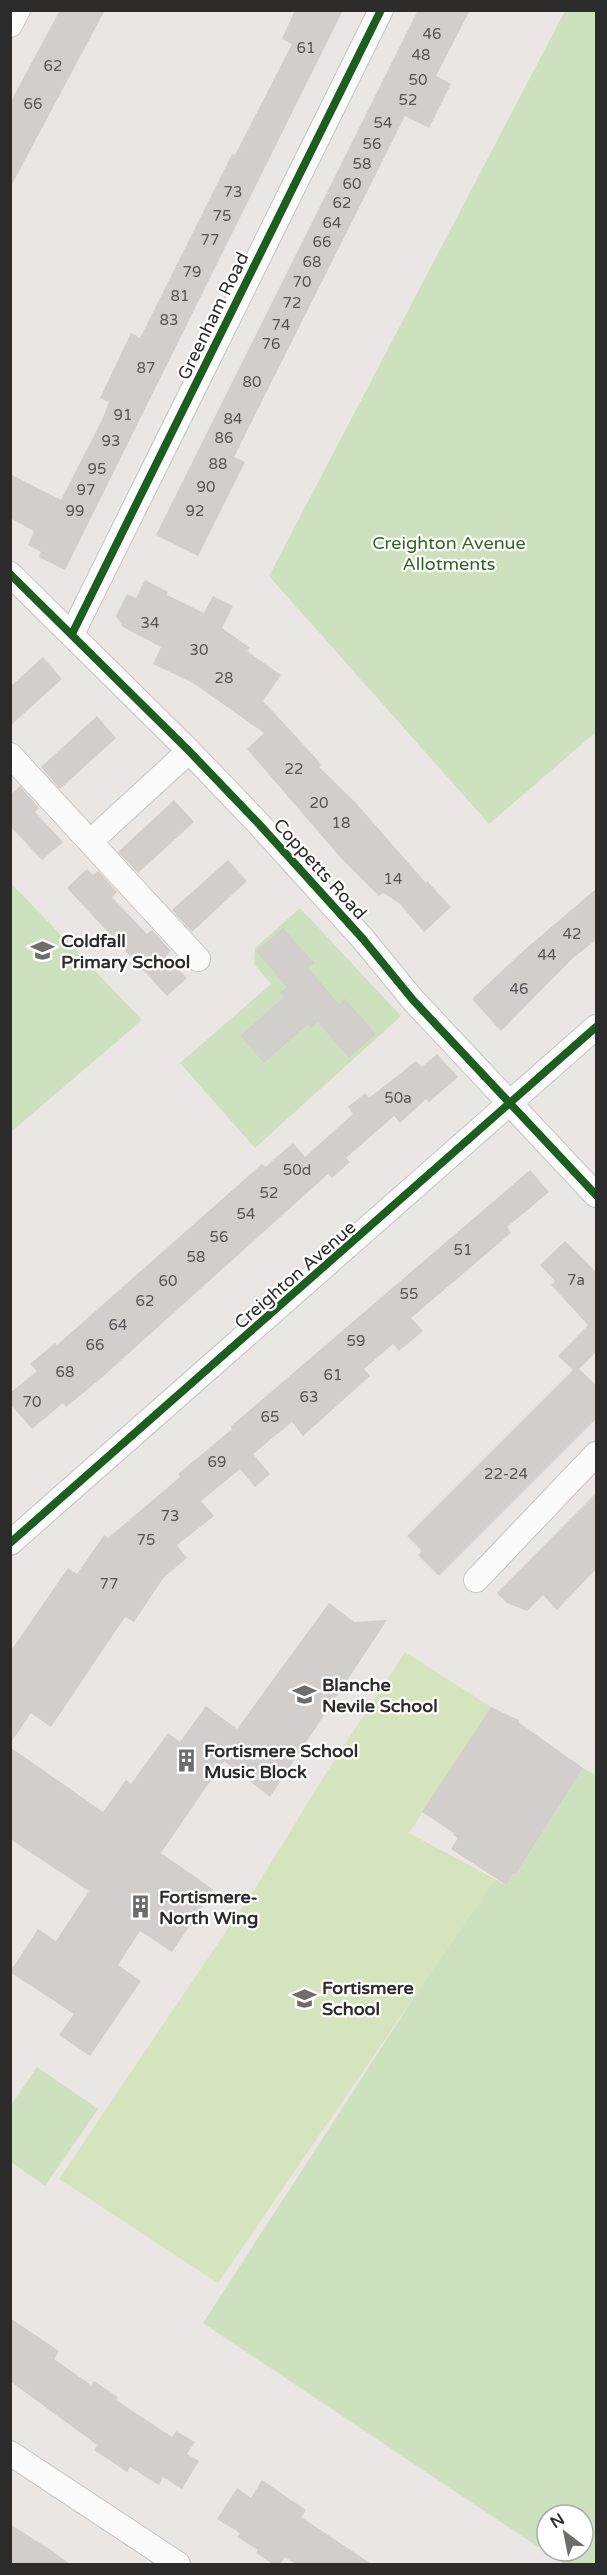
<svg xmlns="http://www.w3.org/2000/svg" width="607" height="2575" viewBox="0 0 607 2575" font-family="'Varela Round',sans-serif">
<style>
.green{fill:#cde1bf;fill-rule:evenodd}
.pitch{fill:#d6e4bd}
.building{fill:#d1cecc}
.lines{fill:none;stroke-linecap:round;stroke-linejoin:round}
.minor-casing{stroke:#c6c4c5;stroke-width:26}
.minor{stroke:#fcfbfb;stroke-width:24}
.cycleway-casing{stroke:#fff;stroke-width:11}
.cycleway{stroke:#1b5e20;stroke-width:8}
.labels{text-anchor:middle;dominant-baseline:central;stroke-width:4.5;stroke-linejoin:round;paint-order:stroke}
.number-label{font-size:15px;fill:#565555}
.street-label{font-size:18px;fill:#2c2c2c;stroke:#fff}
.park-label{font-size:18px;fill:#2f6322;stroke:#fff}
.poi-label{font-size:18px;font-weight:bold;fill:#2c2c2c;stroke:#fff;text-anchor:start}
</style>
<rect width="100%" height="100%" fill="#e9e6e3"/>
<path class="green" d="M 565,11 L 596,11 L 596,732 L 489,824 L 269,576 Z
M 10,882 L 142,1020 L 11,1132 L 10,1132 Z
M 300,908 L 401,1016 L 255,1148 L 180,1063 L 271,984 L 254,964 L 255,948 Z
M 583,1768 L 596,1775 L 596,2564 L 564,2564 L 203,2323 L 422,1985 L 495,1879 L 506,1885 L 513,1873 L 516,1874 ZM 547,2515 L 583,2515 L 583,2551 L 547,2551 Z
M 37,2067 L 98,2109 L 45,2186 L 11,2162 L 11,2105 Z"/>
<path class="pitch" d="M 405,1652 L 491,1707 L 409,1833 L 495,1879 L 218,2283 L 59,2179 L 258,1884 L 323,1778 Z"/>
<path class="building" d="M 60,10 L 105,10 L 10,188 L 10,103 Z
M 295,10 L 343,10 L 65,570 L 39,557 L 41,552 L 28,545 L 34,531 L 10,518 L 10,474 L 61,500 L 102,420 L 109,402 L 100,398 L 131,333 L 140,338 L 232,154 L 235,155 L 292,44 L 282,39 Z
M 418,10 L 470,10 L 436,76 L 451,84 L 429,128 L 405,116 L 234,457 L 245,462 L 198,556 L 156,535 Z
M 145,580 L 168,592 L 167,595 L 204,613 L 213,596 L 233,606 L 222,628 L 250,648 L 247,651 L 281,675 L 263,701 L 314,756 L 321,765 L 319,767 L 355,802 L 426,883 L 427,881 L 451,907 L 424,932 L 400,904 L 384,893 L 379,896 L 341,858 L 247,749 L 264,733 L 193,683 L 153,664 L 161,647 L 123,627 L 116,616 L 127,594 L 136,598 Z
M 43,657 L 62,679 L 10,726 L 10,687 Z
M 97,716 L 116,738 L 60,789 L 41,767 Z
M 20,786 L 39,808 L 35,812 L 63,842 L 42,860 L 10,826 L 10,795 Z
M 174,800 L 194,822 L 138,873 L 118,852 Z
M 228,860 L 247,881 L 192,932 L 172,910 Z
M 87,869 L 93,875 L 98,871 L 117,892 L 112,897 L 147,934 L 152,930 L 171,951 L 166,956 L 187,978 L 167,996 L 67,888 Z
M 597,888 L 597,939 L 573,958 L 501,1031 L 472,999 L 522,952 Z
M 283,928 L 314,963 L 308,968 L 339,1004 L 345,999 L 376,1034 L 349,1058 L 318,1022 L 311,1028 L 308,1024 L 264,1063 L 240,1036 L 284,997 L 280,992 L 287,987 L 256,951 Z
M 437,1054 L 458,1077 L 429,1102 L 426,1099 L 400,1123 L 394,1116 L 346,1158 L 350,1162 L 332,1178 L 328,1174 L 99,1380 L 66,1407 L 63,1403 L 32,1429 L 10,1404 L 10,1393 L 37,1371 L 30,1364 L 55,1343 L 57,1345 L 262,1164 L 265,1167 L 293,1143 L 305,1157 L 353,1114 L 348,1107 L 365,1093 L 369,1098 L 416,1061 L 422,1067 Z
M 530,1170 L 549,1192 L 507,1227 L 511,1233 L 411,1318 L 423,1331 L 399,1351 L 393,1344 L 364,1369 L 370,1376 L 303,1436 L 292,1422 L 253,1454 L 270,1474 L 255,1487 L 240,1469 L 201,1501 L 214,1516 L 177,1545 L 187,1558 L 164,1577 L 134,1622 L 125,1617 L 51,1727 L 31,1713 L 10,1744 L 10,1652 L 68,1568 L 77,1574 L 104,1535 L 108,1538 L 180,1477 L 178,1474 L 232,1429 L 230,1427 Z
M 565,1241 L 597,1273 L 597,1351 L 579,1369 L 597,1386 L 597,1418 L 439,1576 L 418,1555 L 422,1551 L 407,1536 L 573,1370 L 558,1356 L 588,1325 L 551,1285 L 555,1281 L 540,1265 Z
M 597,1492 L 597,1568 L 557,1610 L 543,1595 L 527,1611 L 507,1603 L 497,1593 Z
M 329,1603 L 354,1622 L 387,1620 L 270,1797 L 224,1761 L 161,1853 L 214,1890 L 172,1952 L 140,1931 L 118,1965 L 141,1981 L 90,2056 L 59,2035 L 74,2014 L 10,1972 L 38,1929 L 56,1941 L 89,1891 L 10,1839 L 10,1747 L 103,1812 L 126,1780 L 131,1784 L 168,1733 L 180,1742 L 206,1706 L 237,1729 Z
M 491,1707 L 519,1720 L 518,1722 L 583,1768 L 516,1874 L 513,1873 L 506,1885 L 451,1849 L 458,1838 L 453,1835 L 454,1833 L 422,1812 Z
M 10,2318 L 59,2351 L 54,2359 L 91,2385 L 94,2381 L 118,2397 L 116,2400 L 172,2437 L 176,2431 L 195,2442 L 187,2454 L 199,2461 L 182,2489 L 163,2477 L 159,2485 L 130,2467 L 127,2472 L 94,2450 L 97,2445 L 10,2381 Z
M 262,2480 L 306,2510 L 301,2517 L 373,2565 L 297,2565 L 285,2557 L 280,2565 L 274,2565 L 256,2553 L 258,2550 L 237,2537 L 240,2533 L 217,2519 L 237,2488 L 251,2498 Z
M 10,2524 L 54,2552 L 71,2565 L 10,2565 Z"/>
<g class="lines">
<defs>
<path id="minor" d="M 10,25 L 18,10
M 10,574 L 189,751 L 258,823 L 363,939 L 413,1000 L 596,1195
M 72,634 L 381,10
M 10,755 L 198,959
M 90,842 L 189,751
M 10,1543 L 596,1027
M 476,1580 L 596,1454
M 10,2453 L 178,2564"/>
</defs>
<use href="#minor" class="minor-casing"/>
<use href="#minor" class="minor"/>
<defs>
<path id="cycleway" d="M 10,574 L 189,751 L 258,823 L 363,939 L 413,1000 L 596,1195
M 72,634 L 381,10
M 10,1543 L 596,1027"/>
</defs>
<use href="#cycleway" class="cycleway-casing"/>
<use href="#cycleway" class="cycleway"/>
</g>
<defs>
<symbol id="school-bare" viewBox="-9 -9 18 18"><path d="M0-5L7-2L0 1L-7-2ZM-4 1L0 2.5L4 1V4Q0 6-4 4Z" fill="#6e6d6c" stroke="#fff" stroke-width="2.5" paint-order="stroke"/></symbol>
<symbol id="building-bare" viewBox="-9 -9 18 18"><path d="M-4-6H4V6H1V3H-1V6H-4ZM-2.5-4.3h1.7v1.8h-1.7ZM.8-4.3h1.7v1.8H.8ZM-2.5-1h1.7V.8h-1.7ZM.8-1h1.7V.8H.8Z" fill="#6e6d6c" stroke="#fff" stroke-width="2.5" paint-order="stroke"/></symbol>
</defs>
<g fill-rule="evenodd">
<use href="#school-bare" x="26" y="934" width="33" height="33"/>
<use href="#school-bare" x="288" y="1678" width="33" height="33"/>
<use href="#building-bare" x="170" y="1744" width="33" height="33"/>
<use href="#building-bare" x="124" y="1890" width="33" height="33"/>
<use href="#school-bare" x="288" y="1982" width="33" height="33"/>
</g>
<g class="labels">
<g class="number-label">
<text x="432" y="34">46</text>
<text x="306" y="48">61</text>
<text x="421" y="55">48</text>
<text x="53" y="66">62</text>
<text x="418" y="80">50</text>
<text x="408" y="100">52</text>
<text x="33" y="104">66</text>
<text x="383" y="123">54</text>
<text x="372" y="144">56</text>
<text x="362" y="164">58</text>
<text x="352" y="184">60</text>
<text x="233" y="192">73</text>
<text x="342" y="203">62</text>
<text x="222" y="216">75</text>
<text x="332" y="223">64</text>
<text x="210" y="240">77</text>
<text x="322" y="242">66</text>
<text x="312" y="262">68</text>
<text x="192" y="272">79</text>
<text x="302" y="282">70</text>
<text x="180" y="296">81</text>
<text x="292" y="303">72</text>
<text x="169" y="320">83</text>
<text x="281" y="325">74</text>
<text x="271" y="344">76</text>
<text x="146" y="368">87</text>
<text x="252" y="382">80</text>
<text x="123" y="415">91</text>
<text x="233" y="419">84</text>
<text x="224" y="438">86</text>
<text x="111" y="441">93</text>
<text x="218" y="464">88</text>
<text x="97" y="469">95</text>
<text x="206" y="487">90</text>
<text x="86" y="490">97</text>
<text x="75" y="511">99</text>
<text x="195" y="511">92</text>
<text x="150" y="623">34</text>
<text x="199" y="650">30</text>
<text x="224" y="678">28</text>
<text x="294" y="769">22</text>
<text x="319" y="803">20</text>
<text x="341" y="823">18</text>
<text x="393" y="879">14</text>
<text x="572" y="934">42</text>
<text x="547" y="955">44</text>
<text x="519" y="989">46</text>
<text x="398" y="1098">50a</text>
<text x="297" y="1170">50d</text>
<text x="269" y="1193">52</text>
<text x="246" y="1214">54</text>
<text x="219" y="1237">56</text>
<text x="463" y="1250">51</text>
<text x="196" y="1257">58</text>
<text x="576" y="1280">7a</text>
<text x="168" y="1281">60</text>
<text x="409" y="1294">55</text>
<text x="145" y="1301">62</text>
<text x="118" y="1325">64</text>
<text x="356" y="1341">59</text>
<text x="95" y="1345">66</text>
<text x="65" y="1372">68</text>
<text x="333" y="1375">61</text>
<text x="309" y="1397">63</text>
<text x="32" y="1402">70</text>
<text x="270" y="1417">65</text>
<text x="217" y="1462">69</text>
<text x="506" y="1474">22-24</text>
<text x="170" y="1516">73</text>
<text x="146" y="1540">75</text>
<text x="109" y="1584">77</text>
</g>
<g class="street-label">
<text transform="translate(213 316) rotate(-64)">Greenham Road</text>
<text transform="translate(320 869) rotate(48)">Coppetts Road</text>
<text transform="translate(295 1275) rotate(-41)">Creighton Avenue</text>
</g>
<g class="park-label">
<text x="449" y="543">Creighton Avenue<tspan x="449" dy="21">Allotments</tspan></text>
</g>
<g class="poi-label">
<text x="61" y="941">Coldfall<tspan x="61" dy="21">Primary School</tspan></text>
<text x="322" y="1685">Blanche<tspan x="322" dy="21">Nevile School</tspan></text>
<text x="204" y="1751">Fortismere School<tspan x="204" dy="21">Music Block</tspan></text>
<text x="159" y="1897">Fortismere-<tspan x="159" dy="21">North Wing</tspan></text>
<text x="322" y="1988">Fortismere<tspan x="322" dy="21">School</tspan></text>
</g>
</g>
<rect width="607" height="2575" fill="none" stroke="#2c2c2c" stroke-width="24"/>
<g transform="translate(565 2533) rotate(328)"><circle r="28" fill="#ffffff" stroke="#ababab" stroke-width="1.5"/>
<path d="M0-4.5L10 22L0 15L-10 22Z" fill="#6e6d6c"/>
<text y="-9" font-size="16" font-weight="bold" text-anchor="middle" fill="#2c2c2c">N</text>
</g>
</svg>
